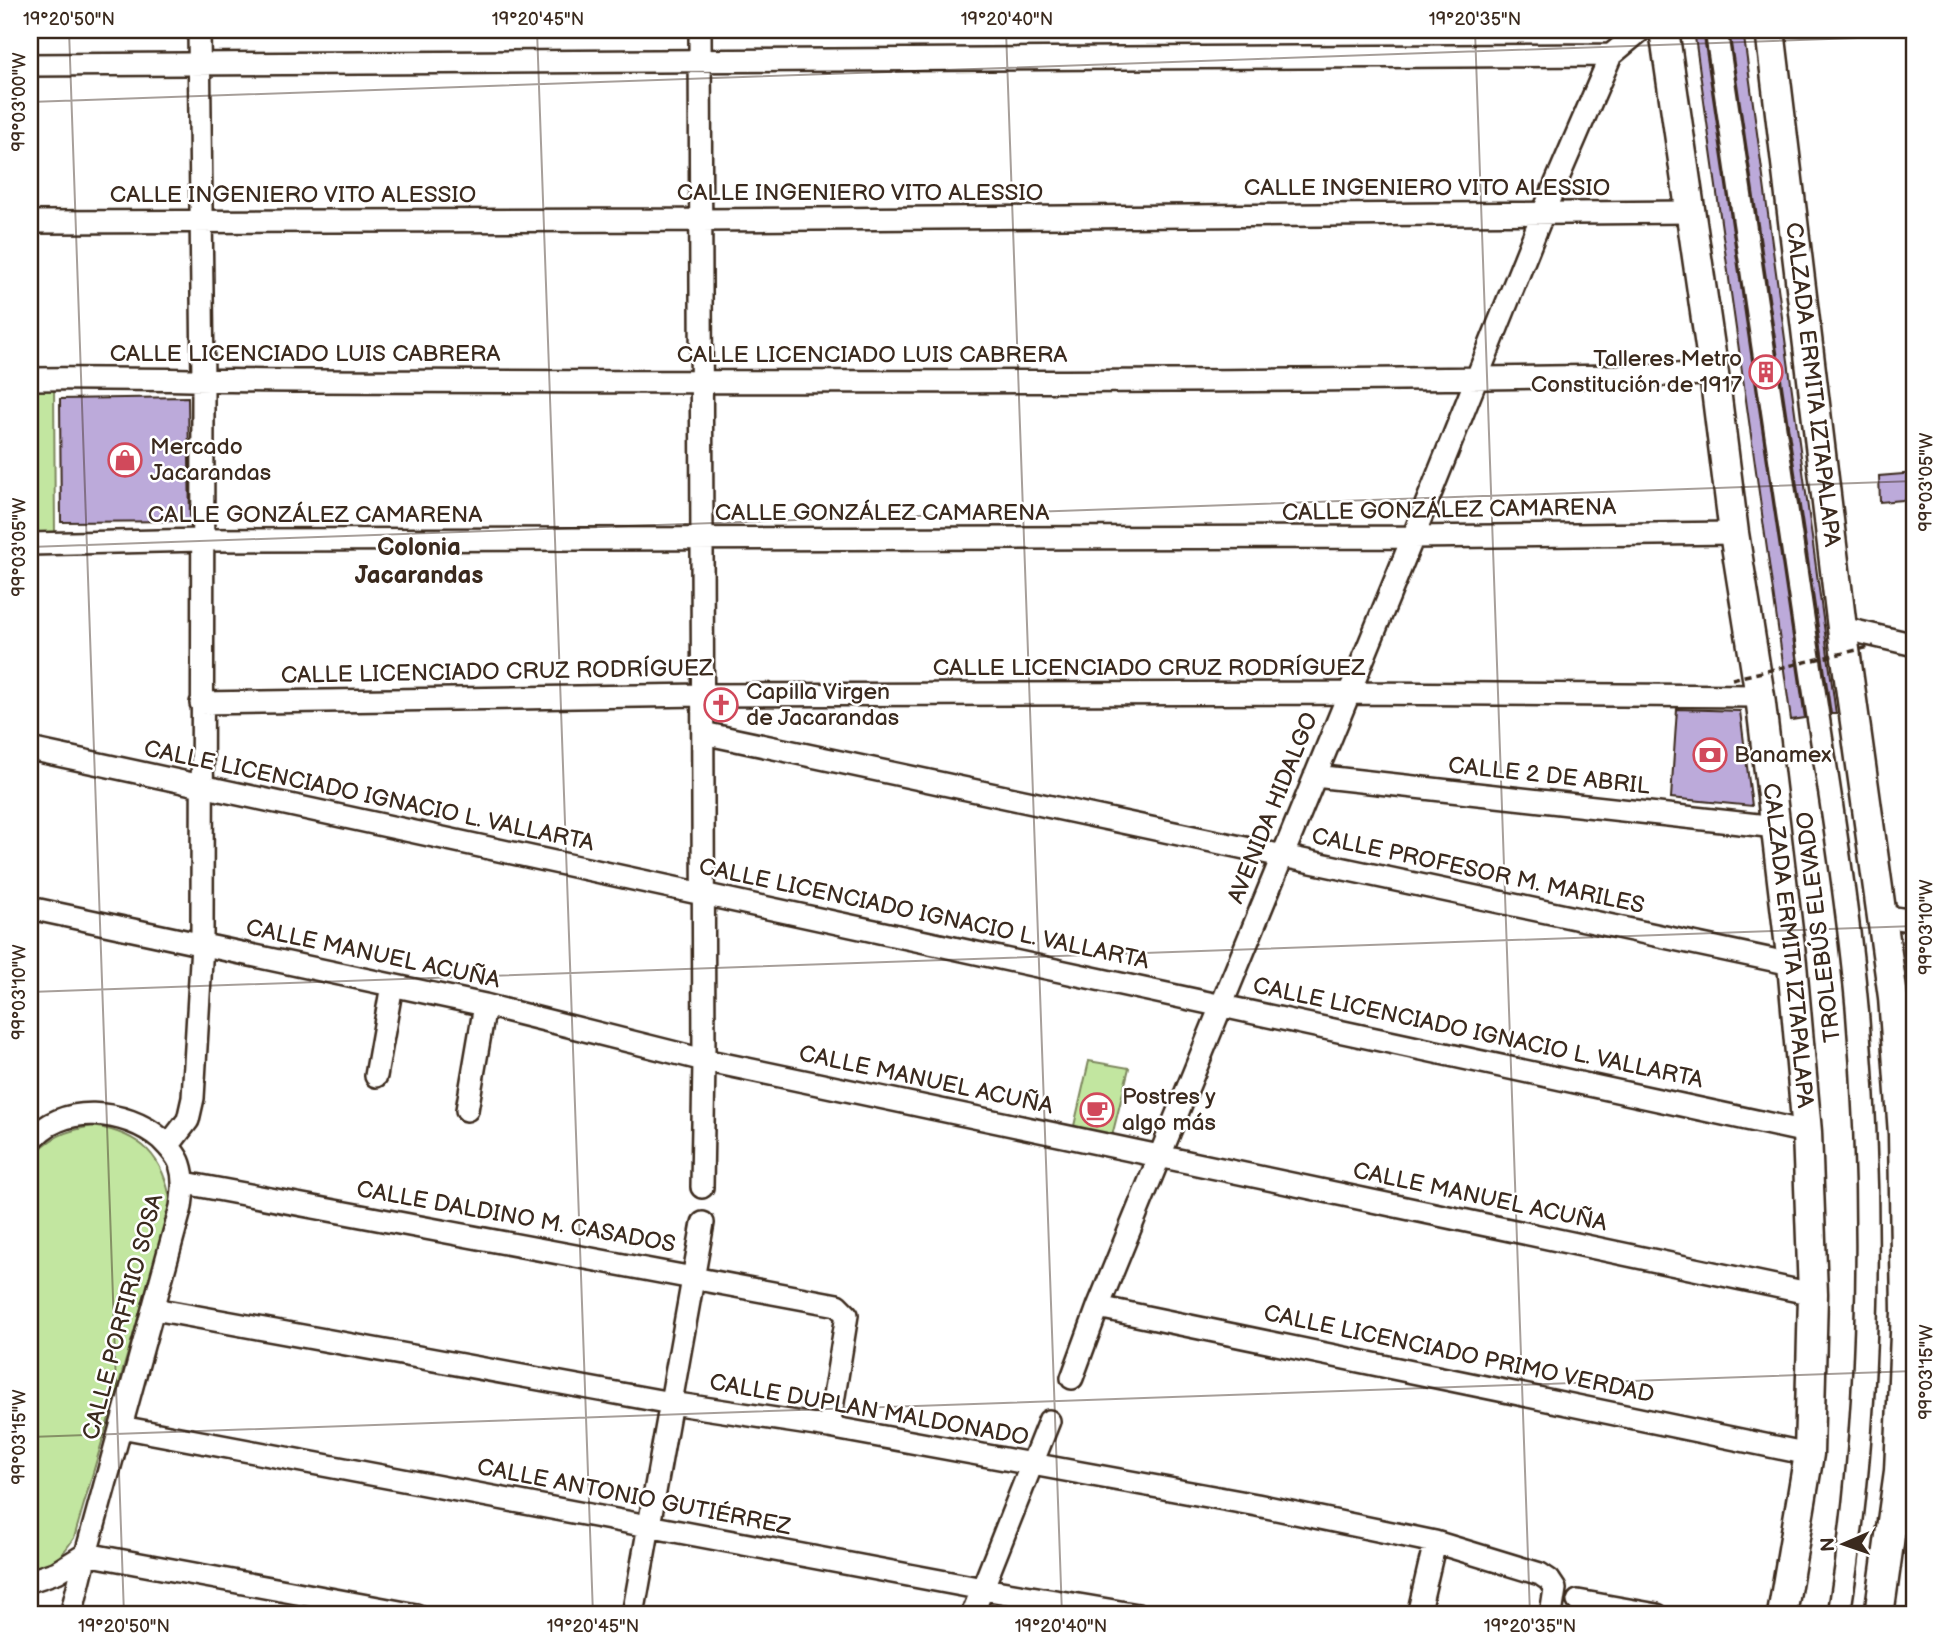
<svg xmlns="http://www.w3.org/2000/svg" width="1945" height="1645" viewBox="0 0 1945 1645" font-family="'Balsamiq Sans',sans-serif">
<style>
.green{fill:#c2e6a0;stroke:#7e885f;stroke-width:2}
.building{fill:#bcaada;stroke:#3b2a1e;stroke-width:2}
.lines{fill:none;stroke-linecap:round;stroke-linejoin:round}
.minor-casing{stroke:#3b2a1e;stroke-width:26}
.major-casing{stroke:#3b2a1e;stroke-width:33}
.minor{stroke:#fff;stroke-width:21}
.major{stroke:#fff;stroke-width:28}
.path-bridge{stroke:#3b2a1e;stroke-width:3.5;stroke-dasharray:7 5;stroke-linecap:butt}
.ticks{fill:none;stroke:#3b2a1e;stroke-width:2;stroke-opacity:0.45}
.labels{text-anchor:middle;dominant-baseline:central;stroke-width:5;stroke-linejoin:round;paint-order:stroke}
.street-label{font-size:23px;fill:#3b2a1e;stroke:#fff}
.poi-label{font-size:23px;fill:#3b2a1e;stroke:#fff;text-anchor:start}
.neighbourhood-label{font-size:24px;font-weight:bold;fill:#3b2a1e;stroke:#fff}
.neatline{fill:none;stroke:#3b2a1e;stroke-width:2.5}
.ticks-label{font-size:18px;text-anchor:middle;fill:#3b2a1e}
</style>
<rect width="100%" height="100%" fill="#fff"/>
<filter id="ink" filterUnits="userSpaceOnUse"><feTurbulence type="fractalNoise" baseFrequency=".0143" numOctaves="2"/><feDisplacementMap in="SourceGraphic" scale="14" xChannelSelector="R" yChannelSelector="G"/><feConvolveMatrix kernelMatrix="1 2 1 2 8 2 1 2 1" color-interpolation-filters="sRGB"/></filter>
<g filter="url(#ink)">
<path class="green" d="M 30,384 L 54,384 L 55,540 L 30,541 Z
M 1089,1061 L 1129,1068 L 1112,1136 L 1074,1126 Z
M 93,1126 C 142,1134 164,1156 171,1205 L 74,1538 C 62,1556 51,1567 30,1574 L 30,1158 C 51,1137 63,1131 93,1126 Z"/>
<path class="building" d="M 1694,30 L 1703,30 L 1805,718 L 1791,720 Z
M 1729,30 L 1743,30 L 1836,714 L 1831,714 Z
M 188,397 L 190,521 L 61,522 L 60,399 Z
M 1915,473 L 1915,499 L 1880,502 L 1879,476 Z
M 1677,709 L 1740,711 L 1752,806 L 1671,798 Z"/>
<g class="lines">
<defs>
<path id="minor" d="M 700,30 L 704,1060 L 702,1187
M 1716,30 C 1745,226 1774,422 1803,617 C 1822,747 1845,877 1857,1007 C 1874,1210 1871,1414 1839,1615
M 30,65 L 1611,55
M 30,222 L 700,220 L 1690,212
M 30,379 C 123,378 216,381 309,381 C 777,382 1246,384 1714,374
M 30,544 L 202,540 L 1413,537 L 1734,533
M 1842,628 L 1915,645
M 201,703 L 702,695 L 1348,693 L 1760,696
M 703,733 L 1792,964
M 30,749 C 622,877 1215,1002 1807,1132
M 1315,776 L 1776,827
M 30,908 L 485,1005 L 704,1060 L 1813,1294
M 1883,916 L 1915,921
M 376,1076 L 392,985
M 467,1110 L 485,1005
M 30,1142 C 60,1102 126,1109 161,1139 C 168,1146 177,1155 180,1164 C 185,1179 183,1192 181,1207 L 86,1554 L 71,1615
M 168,1146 L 188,1120 L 193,1098 L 202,944 L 203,381 L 199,30
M 185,1183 L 837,1305 L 847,1315 L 829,1427
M 1098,1307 L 1809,1454
M 154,1309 L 671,1403 L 829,1427 L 1257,1505 L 1435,1542 L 1540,1574 L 1549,1580 L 1555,1589 L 1551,1615
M 1072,1378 L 1098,1307 L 1413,537 L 1543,213 L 1611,55 L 1641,30
M 121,1427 L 983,1589 L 1138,1615
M 30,1581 L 57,1572 L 86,1554 L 416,1615
M 1578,1601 L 1657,1615
M 633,1615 L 703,1223
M 972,1615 L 1049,1421
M 1418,1615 L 1435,1542"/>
<g id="major">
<path id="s1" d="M 1664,30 L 1714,374 L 1734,533 L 1760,696 L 1792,964 L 1807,1132 L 1813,1294 L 1809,1454 L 1782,1615"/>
<path id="s2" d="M 1770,30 L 1842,628 L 1893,997 L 1903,1134 L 1906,1311 L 1899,1471 L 1879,1615"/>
</g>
</defs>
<use href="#minor" class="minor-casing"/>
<use href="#major" class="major-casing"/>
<use href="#minor" class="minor"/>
<use href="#major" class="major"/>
<path class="path-bridge" d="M 1732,679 L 1874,646"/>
</g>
</g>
<path class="ticks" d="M 69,30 L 124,1615M 537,30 L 593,1615M 1006,30 L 1062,1615M 1475,30 L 1530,1615M 30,102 L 1915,36M 30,547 L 1915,481M 30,992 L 1915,926M 30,1437 L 1915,1371"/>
<defs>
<symbol id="building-ring" viewBox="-11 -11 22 22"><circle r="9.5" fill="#fff" stroke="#d1495b" stroke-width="1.5"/><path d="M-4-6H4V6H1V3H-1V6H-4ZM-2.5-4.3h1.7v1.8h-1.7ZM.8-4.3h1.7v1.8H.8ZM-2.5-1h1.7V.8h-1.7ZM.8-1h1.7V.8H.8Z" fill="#d1495b"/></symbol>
<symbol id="shop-ring" viewBox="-11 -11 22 22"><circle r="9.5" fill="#fff" stroke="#d1495b" stroke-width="1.5"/><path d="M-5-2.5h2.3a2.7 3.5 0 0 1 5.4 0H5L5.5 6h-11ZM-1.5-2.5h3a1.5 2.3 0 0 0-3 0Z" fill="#d1495b"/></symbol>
<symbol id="church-ring" viewBox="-11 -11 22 22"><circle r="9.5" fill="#fff" stroke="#d1495b" stroke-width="1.5"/><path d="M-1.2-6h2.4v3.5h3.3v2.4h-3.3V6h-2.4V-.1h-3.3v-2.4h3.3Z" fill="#d1495b"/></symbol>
<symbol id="bank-ring" viewBox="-11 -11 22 22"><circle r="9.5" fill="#fff" stroke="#d1495b" stroke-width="1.5"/><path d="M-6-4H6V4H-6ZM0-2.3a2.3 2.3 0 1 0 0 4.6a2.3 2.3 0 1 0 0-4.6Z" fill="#d1495b"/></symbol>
<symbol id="cafe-ring" viewBox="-11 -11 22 22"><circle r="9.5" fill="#fff" stroke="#d1495b" stroke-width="1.5"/><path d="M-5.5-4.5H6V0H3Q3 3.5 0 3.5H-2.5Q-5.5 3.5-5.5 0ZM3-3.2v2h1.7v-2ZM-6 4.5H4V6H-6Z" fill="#d1495b"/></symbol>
</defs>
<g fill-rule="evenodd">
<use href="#building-ring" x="1747" y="353" width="38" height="38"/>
<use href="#shop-ring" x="106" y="441" width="38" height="38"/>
<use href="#church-ring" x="702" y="686" width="38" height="38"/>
<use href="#bank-ring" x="1691" y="736" width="38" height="38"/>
<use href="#cafe-ring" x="1078" y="1091" width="38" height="38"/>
</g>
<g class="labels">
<g class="street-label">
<text x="1427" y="188">CALLE INGENIERO VITO ALESSIO</text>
<text x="860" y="193">CALLE INGENIERO VITO ALESSIO</text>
<text x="293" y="195">CALLE INGENIERO VITO ALESSIO</text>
<text x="305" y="354">CALLE LICENCIADO LUIS CABRERA</text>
<text x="872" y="355">CALLE LICENCIADO LUIS CABRERA</text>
<text stroke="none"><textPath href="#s2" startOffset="357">CALZADA ERMITA IZTAPALAPA</textPath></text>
<text transform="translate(1449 510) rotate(-1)">CALLE GONZÁLEZ CAMARENA</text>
<text x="882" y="513">CALLE GONZÁLEZ CAMARENA</text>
<text x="315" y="515">CALLE GONZÁLEZ CAMARENA</text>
<text x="1149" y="668">CALLE LICENCIADO CRUZ RODRÍGUEZ</text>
<text transform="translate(497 672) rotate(-1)">CALLE LICENCIADO CRUZ RODRÍGUEZ</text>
<text transform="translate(1549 776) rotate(6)">CALLE 2 DE ABRIL</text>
<text transform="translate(369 796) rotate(12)">CALLE LICENCIADO IGNACIO L. VALLARTA</text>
<text transform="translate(1273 808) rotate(-68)">AVENIDA HIDALGO</text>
<text transform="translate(1478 871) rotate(12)">CALLE PROFESOR M. MARILES</text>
<text transform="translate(924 914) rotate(12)">CALLE LICENCIADO IGNACIO L. VALLARTA</text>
<text transform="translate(1819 927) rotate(-97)">TROLEBÚS ELEVADO</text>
<text stroke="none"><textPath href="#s1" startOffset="924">CALZADA ERMITA IZTAPALAPA</textPath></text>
<text transform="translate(373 954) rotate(12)">CALLE MANUEL ACUÑA</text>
<text transform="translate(1478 1033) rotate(12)">CALLE LICENCIADO IGNACIO L. VALLARTA</text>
<text transform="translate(926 1080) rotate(12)">CALLE MANUEL ACUÑA</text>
<text transform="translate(1480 1197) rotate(12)">CALLE MANUEL ACUÑA</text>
<text transform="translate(516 1217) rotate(10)">CALLE DALDINO M. CASADOS</text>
<text transform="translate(123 1317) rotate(-75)">CALLE PORFIRIO SOSA</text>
<text transform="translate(1459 1354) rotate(12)">CALLE LICENCIADO PRIMO VERDAD</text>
<text transform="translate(869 1410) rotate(10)">CALLE DUPLAN MALDONADO</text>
<text transform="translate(634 1497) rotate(11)">CALLE ANTONIO GUTIÉRREZ</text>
</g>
<g class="poi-label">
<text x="1742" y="359" text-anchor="end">Talleres Metro<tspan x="1742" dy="26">Constitución de 1917</tspan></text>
<text x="150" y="447">Mercado<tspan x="150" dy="26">Jacarandas</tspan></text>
<text x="746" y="692">Capilla Virgen<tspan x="746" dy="26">de Jacarandas</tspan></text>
<text x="1734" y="755">Banamex</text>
<text x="1122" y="1097">Postres y<tspan x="1122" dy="26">algo más</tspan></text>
</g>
<g class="neighbourhood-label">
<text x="419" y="547">Colonia<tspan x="419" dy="28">Jacarandas</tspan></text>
</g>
</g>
<rect width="1945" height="1645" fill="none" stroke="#fff" stroke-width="77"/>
<g transform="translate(1844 1544) rotate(268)" stroke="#ffffff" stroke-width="5" paint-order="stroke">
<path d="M0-5L12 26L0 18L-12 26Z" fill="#3b2a1e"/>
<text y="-10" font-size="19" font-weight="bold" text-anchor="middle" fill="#3b2a1e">N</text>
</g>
<rect x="38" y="38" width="1868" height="1568" class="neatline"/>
<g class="ticks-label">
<text x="69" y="25">19°20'50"N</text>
<text x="538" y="25">19°20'45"N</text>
<text x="1007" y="25">19°20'40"N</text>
<text x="1475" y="25">19°20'35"N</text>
<text transform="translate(19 102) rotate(-90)" y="6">99°03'00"W</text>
<text transform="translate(1926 482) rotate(-90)" y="6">99°03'05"W</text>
<text transform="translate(19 547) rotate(-90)" y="6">99°03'05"W</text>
<text transform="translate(1926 927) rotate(-90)" y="6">99°03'10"W</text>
<text transform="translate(19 992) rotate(-90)" y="6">99°03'10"W</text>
<text transform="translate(1926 1372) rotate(-90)" y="6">99°03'15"W</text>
<text transform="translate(19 1437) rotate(-90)" y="6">99°03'15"W</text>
<text x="124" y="1632">19°20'50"N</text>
<text x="593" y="1632">19°20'45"N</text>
<text x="1061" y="1632">19°20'40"N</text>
<text x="1530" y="1632">19°20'35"N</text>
</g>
</svg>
